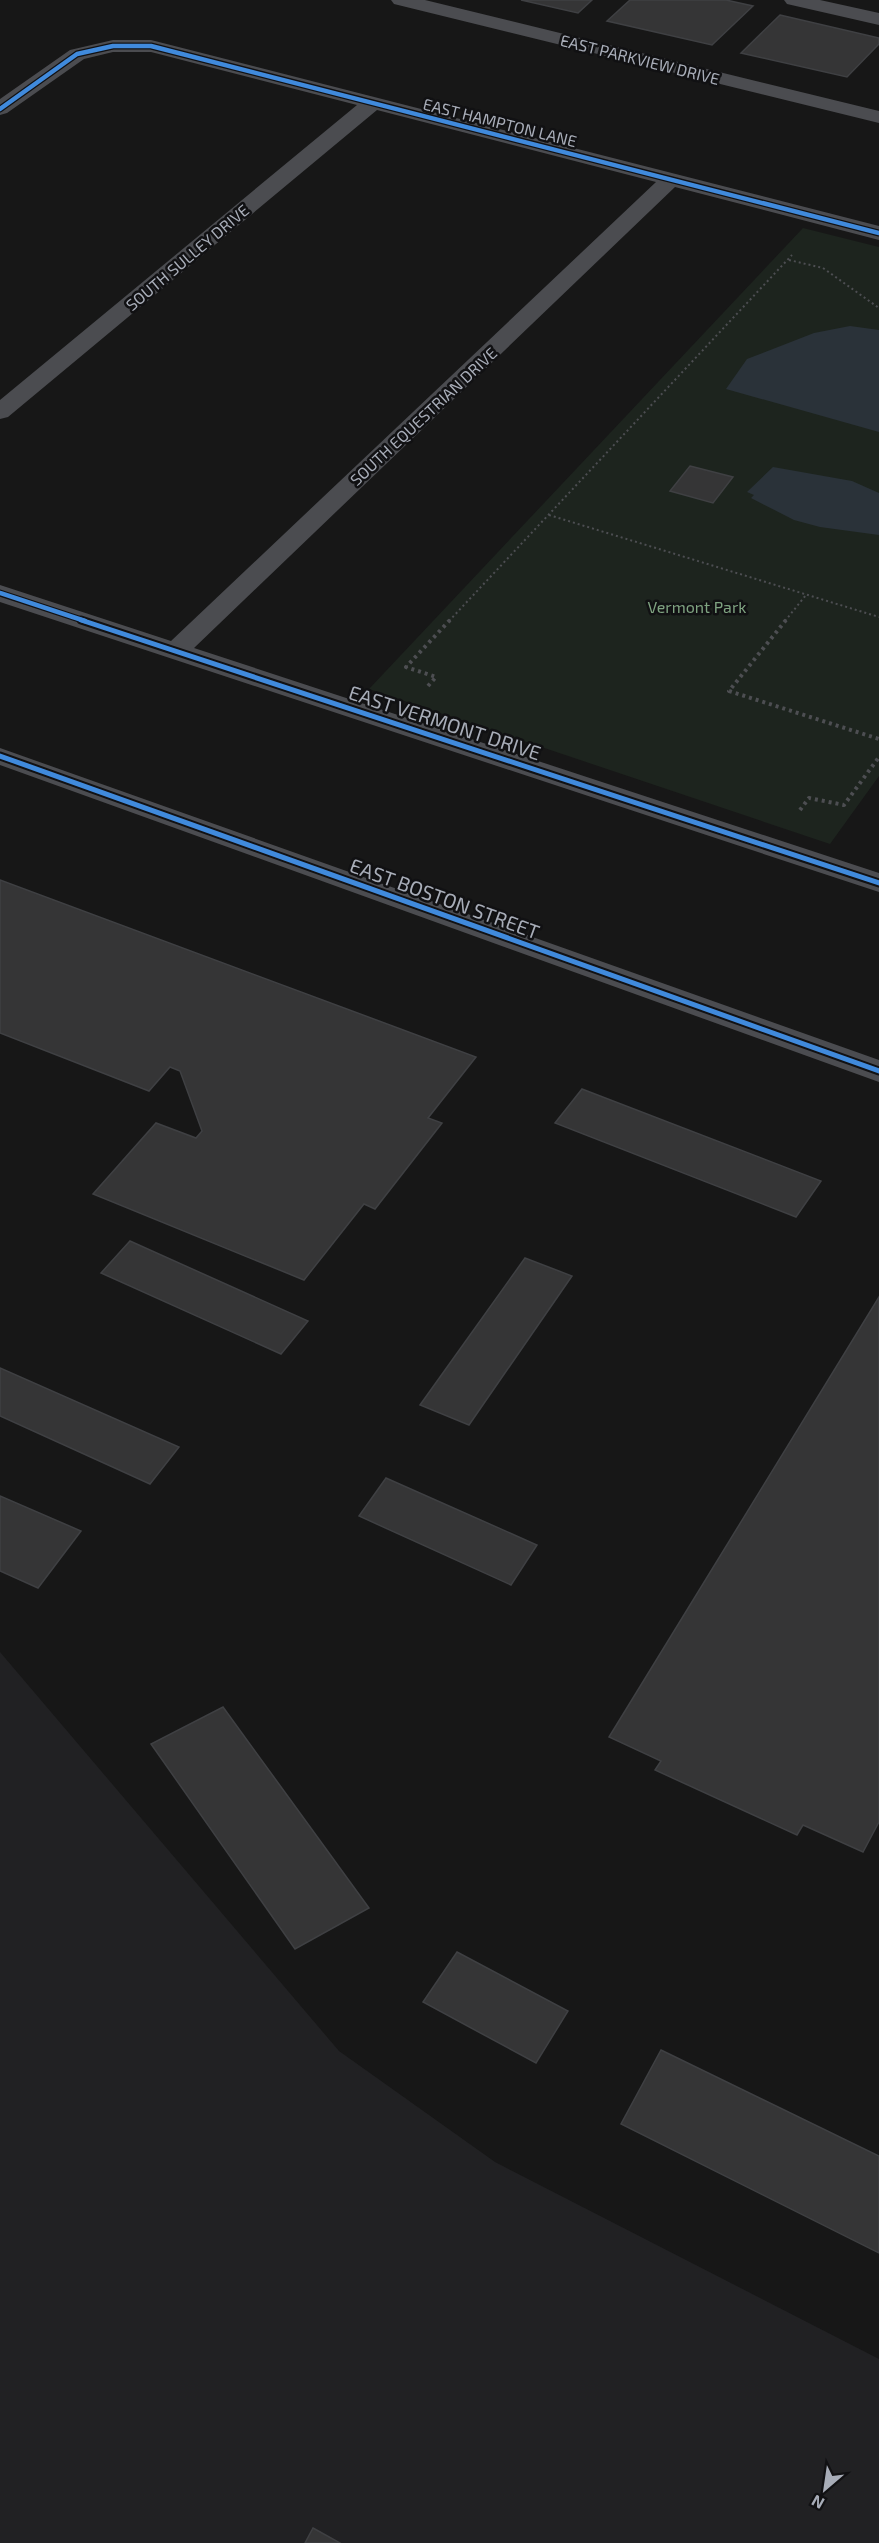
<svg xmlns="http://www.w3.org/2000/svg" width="879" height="2543" viewBox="0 0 879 2543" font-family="'Exo 2',sans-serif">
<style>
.built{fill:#212123}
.green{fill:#1d241e}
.water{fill:#2a3239}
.building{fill:#353536;stroke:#3f4043;stroke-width:1.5}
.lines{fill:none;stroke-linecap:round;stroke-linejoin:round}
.path-far1{stroke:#4d4e52;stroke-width:2;stroke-dasharray:2 3;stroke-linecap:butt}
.path{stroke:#4d4e52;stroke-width:4;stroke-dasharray:3 4;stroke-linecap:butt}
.minor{fill:#4b4c50;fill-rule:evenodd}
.cycleway-far1-casing{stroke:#111113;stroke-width:7}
.cycleway-casing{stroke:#111113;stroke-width:9}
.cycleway-far1{stroke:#408adc;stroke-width:4.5}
.cycleway{stroke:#408adc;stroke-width:5}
.labels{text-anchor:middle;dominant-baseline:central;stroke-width:5;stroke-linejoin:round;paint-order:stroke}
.far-street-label{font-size:16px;fill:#a8adb8;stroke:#111113}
.far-park-label{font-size:16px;fill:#7fa381;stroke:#111113}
.street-label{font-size:20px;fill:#a8adb8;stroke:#111113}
</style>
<rect width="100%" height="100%" fill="#171717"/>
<path class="built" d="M 0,1652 L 339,2051 L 495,2162 L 879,2359 L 879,2543 L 0,2543 Z"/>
<path class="green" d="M 803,228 L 879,247 L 879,776 L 830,844 L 369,689 Z"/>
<path class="water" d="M 850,326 L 879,330 L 879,432 L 726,389 L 747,359 L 814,333 Z
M 773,467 L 852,481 L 879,493 L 879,535 L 820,527 L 794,520 L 751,498 L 754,495 L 747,492 Z"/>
<path class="building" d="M 521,0 L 592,0 L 578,13 Z
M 630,0 L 726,0 L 753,6 L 712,45 L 607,21 Z
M 780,15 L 879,38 L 879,44 L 847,77 L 741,53 Z
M 690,466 L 733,477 L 713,503 L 670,491 Z
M 0,880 L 476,1057 L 428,1118 L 442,1123 L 375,1209 L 364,1204 L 304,1280 L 93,1194 L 156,1123 L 196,1138 L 202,1131 L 180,1071 L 170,1067 L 149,1091 L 0,1033 Z
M 582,1089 L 821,1181 L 796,1217 L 555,1123 Z
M 130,1241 L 308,1321 L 281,1354 L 101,1273 Z
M 525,1258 L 572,1276 L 469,1425 L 420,1405 Z
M 879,1297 L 879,1822 L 863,1852 L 803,1825 L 797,1835 L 655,1770 L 661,1761 L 609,1737 Z
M 0,1368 L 179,1447 L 150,1484 L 0,1416 Z
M 386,1478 L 537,1545 L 511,1585 L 359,1516 Z
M 0,1496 L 81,1531 L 38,1588 L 0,1571 Z
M 223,1707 L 369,1908 L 295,1949 L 151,1744 Z
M 457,1952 L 568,2011 L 536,2063 L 423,2002 Z
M 661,2050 L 879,2156 L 879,2253 L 621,2124 Z
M 313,2528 L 340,2543 L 305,2543 Z"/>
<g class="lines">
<path class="path-far1" d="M 789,260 L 823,268 L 879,308
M 549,515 L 879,617
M 449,621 L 792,255
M 785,621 L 806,595"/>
<path class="path" d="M 786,620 L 729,691 L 879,739
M 428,686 L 436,677 L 406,667 L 450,620
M 800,810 L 809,798 L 844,805 L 879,757"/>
<path class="minor" d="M 391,0 L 425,0 L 879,111 L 879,123 L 394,4 Z
M 784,0 L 820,0 L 879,13 L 879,25 L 787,4 Z
M 113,40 L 151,40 L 879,226 L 879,240 L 675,187 L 194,648 L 879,873 L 879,892 L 0,602 L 0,585 L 171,641 L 656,182 L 377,110 L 8,417 L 0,419 L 0,400 L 357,105 L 151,52 L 113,52 L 84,59 L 7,113 L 0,115 L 0,99 L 70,50 Z
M 0,748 L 879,1060 L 879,1082 L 0,765 Z"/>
<defs>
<path id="cycleway-far1" d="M 0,109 L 77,54 L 113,46 L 151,46 L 879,233
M 0,593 L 85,621"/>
<path id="cycleway" d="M 81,620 L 879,883
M 0,756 L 879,1071"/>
</defs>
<use href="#cycleway-far1" class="cycleway-far1-casing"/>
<use href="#cycleway" class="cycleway-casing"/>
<use href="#cycleway-far1" class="cycleway-far1"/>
<use href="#cycleway" class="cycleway"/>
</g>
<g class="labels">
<g class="far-street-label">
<text transform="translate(640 59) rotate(14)">EAST PARKVIEW DRIVE</text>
<text transform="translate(500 122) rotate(14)">EAST HAMPTON LANE</text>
<text transform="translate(187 257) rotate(-40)">SOUTH SULLEY DRIVE</text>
<text transform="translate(423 416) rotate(-43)">SOUTH EQUESTRIAN DRIVE</text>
</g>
<g class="far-park-label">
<text x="697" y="606">Vermont Park</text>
</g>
<g class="street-label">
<text transform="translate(445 722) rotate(18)">EAST VERMONT DRIVE</text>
<text transform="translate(445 898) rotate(20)">EAST BOSTON STREET</text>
</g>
</g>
<g transform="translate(825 2489) rotate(209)" stroke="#111113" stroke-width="4.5" paint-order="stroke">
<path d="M0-4.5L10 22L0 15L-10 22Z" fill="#a8adb8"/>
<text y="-9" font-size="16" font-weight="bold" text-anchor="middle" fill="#a8adb8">N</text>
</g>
</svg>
